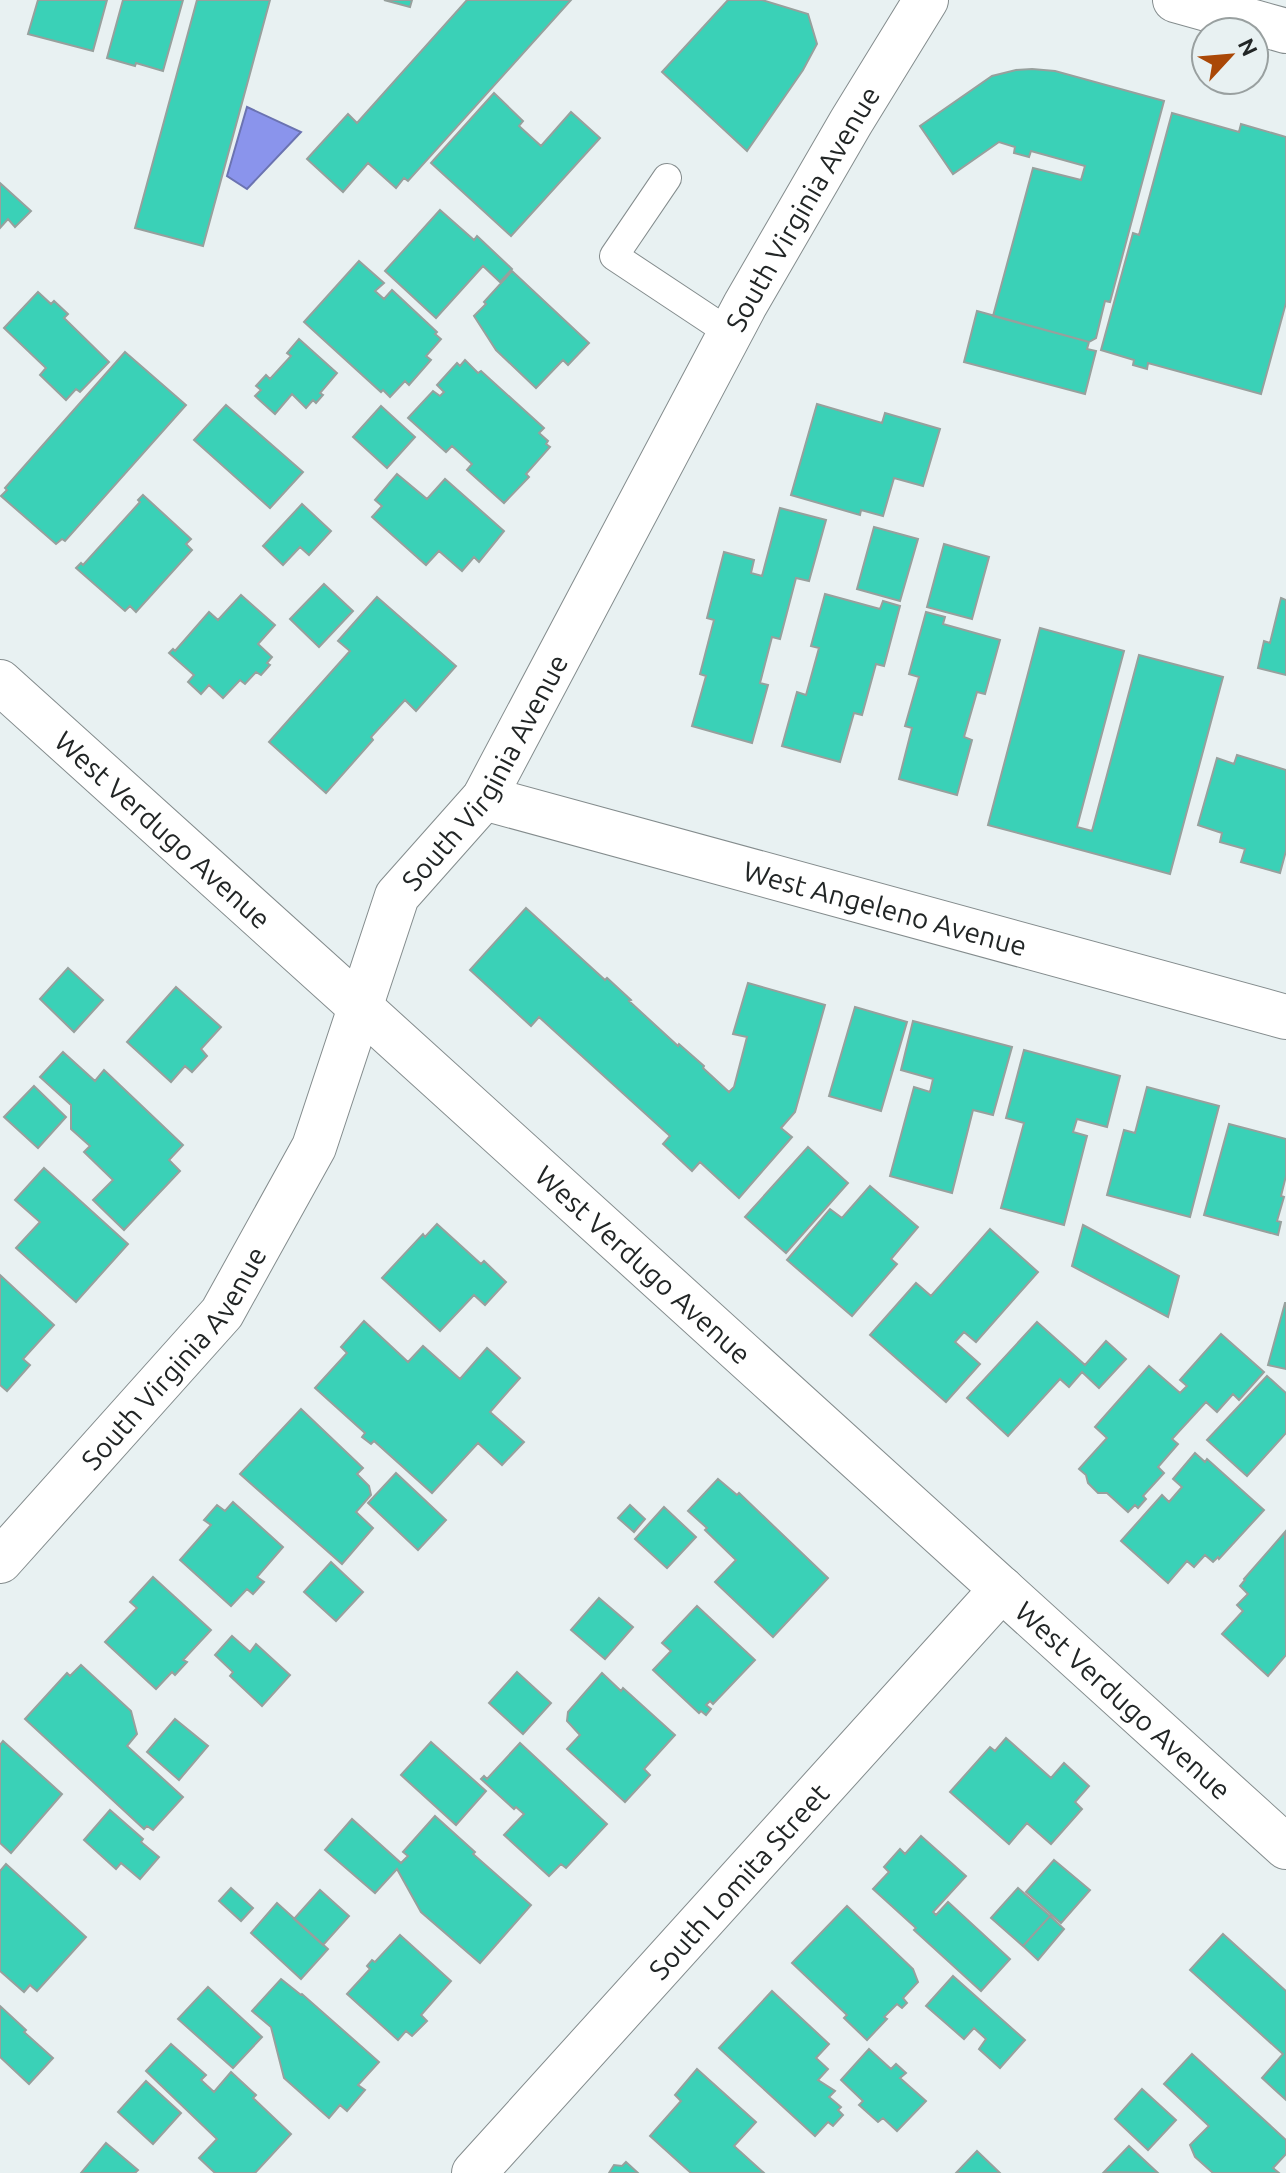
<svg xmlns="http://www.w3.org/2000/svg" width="1286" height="2173" viewBox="0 0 1286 2173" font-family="Ubuntu,sans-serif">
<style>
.water{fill:#8a94ec;stroke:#6b73b1;stroke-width:2}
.building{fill:#3ad1b7;stroke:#97a09d;stroke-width:2}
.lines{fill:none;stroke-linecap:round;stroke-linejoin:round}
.service-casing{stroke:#848c8d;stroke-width:30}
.minor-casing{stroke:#848c8d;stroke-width:46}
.secondary-casing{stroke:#848c8d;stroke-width:46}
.service{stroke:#fff;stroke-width:28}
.minor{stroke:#fff;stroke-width:44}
.secondary{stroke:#fff;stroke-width:44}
.labels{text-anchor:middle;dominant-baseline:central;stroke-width:7;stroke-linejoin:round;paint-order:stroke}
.street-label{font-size:28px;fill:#222626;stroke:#e8f1f2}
</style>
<rect width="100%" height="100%" fill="#e8f1f2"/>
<path class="water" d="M 247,107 L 301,132 L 247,189 L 227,176 Z"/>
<path class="building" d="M 38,0 L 107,0 L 93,51 L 28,34 Z
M 123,0 L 183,0 L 163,71 L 136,63 L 135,66 L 107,58 Z
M 197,0 L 270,0 L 203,246 L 135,228 Z
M 384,0 L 412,0 L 410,7 Z
M 467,0 L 571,0 L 408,181 L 404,178 L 396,188 L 368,163 L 343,192 L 307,159 L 348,114 L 357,123 Z
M 728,0 L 762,0 L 808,14 L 817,44 L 803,70 L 747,151 L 662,72 Z
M 1032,69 L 1055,71 L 1164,101 L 1110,302 L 1105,301 L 1096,338 L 1089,342 L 993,316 L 1033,168 L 1081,180 L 1085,166 L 1031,151 L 1029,157 L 1014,153 L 1015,147 L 999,142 L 953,174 L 920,126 L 992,76 L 1016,70 Z
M 494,93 L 523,121 L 519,126 L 541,146 L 571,112 L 600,138 L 511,236 L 431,163 Z
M 1172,113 L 1239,132 L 1241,124 L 1286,137 L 1286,303 L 1261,394 L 1148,363 L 1147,369 L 1133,365 L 1134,360 L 1101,350 L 1133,233 L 1139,235 Z
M 0,183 L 31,211 L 15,227 L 8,219 L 0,228 Z
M 440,210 L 474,240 L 477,236 L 512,269 L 500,282 L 483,266 L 436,318 L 385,271 Z
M 359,261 L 384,283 L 375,291 L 384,299 L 392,290 L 437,332 L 435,334 L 441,339 L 426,356 L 431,360 L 409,385 L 405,381 L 390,397 L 383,390 L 381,392 L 304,322 Z
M 512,271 L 589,343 L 568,365 L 563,360 L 536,388 L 496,350 L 474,316 L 486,304 L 484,302 Z
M 38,292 L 51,304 L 54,301 L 68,314 L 64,318 L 109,362 L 80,392 L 76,389 L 66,400 L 40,375 L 46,368 L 4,328 Z
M 977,311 L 1089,342 L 1087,349 L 1096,351 L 1085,394 L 964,362 Z
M 299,339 L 337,373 L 320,393 L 323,395 L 316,403 L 313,400 L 306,408 L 292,394 L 275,414 L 255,396 L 261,390 L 256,386 L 266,375 L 270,379 L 291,356 L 287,353 Z
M 125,352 L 186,405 L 65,541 L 62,539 L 56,544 L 1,496 L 7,490 L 5,488 Z
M 465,360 L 478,373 L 481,371 L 544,428 L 539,433 L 548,441 L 546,444 L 550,447 L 526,474 L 529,477 L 504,503 L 467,470 L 472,464 L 452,446 L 446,452 L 408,418 L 433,391 L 440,396 L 444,392 L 437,385 L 457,363 L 460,366 Z
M 817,404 L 882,423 L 885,413 L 940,429 L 923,486 L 894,478 L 883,516 L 861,510 L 860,515 L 791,495 Z
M 226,405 L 303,472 L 270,508 L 194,440 Z
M 381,406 L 415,437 L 387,468 L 353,437 Z
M 397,474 L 427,499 L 445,479 L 504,531 L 479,562 L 474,557 L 462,571 L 439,551 L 426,565 L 372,517 L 382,506 L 375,500 Z
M 143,495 L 191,539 L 186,544 L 192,550 L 136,612 L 130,606 L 125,611 L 76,568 L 81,563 L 83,565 L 140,502 L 138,500 Z
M 302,504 L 331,531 L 309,555 L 300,547 L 283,565 L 263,546 Z
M 780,508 L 826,520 L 809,581 L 796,578 L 780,639 L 772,637 L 760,683 L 768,685 L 752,743 L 692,726 L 706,676 L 700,674 L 714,620 L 707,618 L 724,552 L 754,560 L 751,573 L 762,576 Z
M 874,527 L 918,539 L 900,601 L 857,589 Z
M 944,544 L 989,557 L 972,619 L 927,607 Z
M 324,584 L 353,611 L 319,647 L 290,619 Z
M 825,594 L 880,609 L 883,601 L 900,606 L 884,666 L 876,664 L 862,715 L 854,713 L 840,762 L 782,746 L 797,692 L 806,695 L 819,648 L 811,646 Z
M 241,595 L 275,625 L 258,644 L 272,657 L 267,663 L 270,665 L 261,675 L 256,672 L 245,684 L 240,680 L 223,698 L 209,685 L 201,694 L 188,682 L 194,675 L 169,653 L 173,649 L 175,651 L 209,612 L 218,620 Z
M 377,597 L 456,666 L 416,711 L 405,700 L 371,737 L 373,740 L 326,793 L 269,742 L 350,651 L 338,641 Z
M 1281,598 L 1286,600 L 1286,675 L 1258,668 L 1264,641 L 1270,643 Z
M 926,612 L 945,617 L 943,624 L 1000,640 L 985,694 L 977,692 L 964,737 L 972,740 L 957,795 L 899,779 L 912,728 L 905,726 L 919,677 L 909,674 Z
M 1040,628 L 1124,651 L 1077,827 L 1092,831 L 1139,655 L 1223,677 L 1170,874 L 988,825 Z
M 1237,755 L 1286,770 L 1286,851 L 1280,873 L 1241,862 L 1245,849 L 1220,842 L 1222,833 L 1198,825 L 1217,758 L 1234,764 Z
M 526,908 L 605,980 L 607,978 L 631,1000 L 629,1001 L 678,1046 L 679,1044 L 704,1066 L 703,1068 L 729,1092 L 734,1087 L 747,1037 L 733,1034 L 748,983 L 825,1005 L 795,1112 L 781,1128 L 792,1137 L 739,1198 L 700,1162 L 692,1171 L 663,1144 L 670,1136 L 539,1017 L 531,1026 L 470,970 Z
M 68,968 L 103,1000 L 74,1032 L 40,999 Z
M 176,987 L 221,1027 L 201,1049 L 207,1056 L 192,1072 L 185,1066 L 171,1082 L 127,1042 Z
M 855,1007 L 907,1022 L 881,1111 L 829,1096 Z
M 913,1021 L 1012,1047 L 993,1115 L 973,1110 L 952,1193 L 890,1176 L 914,1087 L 930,1092 L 933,1079 L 901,1070 Z
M 1024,1050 L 1120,1076 L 1107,1127 L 1077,1119 L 1073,1132 L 1087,1136 L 1064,1225 L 1001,1208 L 1024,1123 L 1006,1118 Z
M 63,1052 L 95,1081 L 104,1070 L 183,1145 L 169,1160 L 180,1171 L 124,1230 L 93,1200 L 113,1180 L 84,1152 L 90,1146 L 71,1129 L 71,1105 L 40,1077 Z
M 34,1086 L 66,1117 L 38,1148 L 4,1117 Z
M 1147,1087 L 1219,1106 L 1190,1217 L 1107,1195 L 1124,1130 L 1135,1133 Z
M 1229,1124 L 1286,1139 L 1286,1176 L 1281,1196 L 1284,1197 L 1277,1221 L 1281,1222 L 1278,1235 L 1204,1215 Z
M 808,1147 L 848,1183 L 786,1253 L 745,1217 Z
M 44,1168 L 128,1244 L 76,1302 L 16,1248 L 40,1222 L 15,1200 Z
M 870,1186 L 918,1227 L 891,1259 L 897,1264 L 852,1316 L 787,1260 L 830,1209 L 842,1218 Z
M 437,1224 L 481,1264 L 484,1261 L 506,1282 L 485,1305 L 474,1295 L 440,1331 L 382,1278 L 423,1234 L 425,1237 Z
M 1083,1225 L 1179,1276 L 1168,1317 L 1072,1266 Z
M 990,1229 L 1038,1272 L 976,1342 L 964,1332 L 955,1342 L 980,1364 L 946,1402 L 870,1335 L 916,1283 L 931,1296 Z
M 0,1275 L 54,1325 L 23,1359 L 30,1365 L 7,1391 L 0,1385 Z
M 1285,1303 L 1286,1303 L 1286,1369 L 1268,1365 Z
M 364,1321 L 408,1362 L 423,1346 L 460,1379 L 487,1348 L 520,1378 L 490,1412 L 524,1442 L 502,1465 L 478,1443 L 432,1493 L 374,1441 L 371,1444 L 362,1437 L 365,1433 L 315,1388 L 347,1353 L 341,1347 Z
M 1037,1322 L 1085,1365 L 1106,1341 L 1126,1359 L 1099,1388 L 1082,1372 L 1069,1387 L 1060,1379 L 1008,1436 L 967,1398 Z
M 1221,1334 L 1264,1372 L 1239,1400 L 1233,1394 L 1217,1412 L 1206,1402 L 1172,1439 L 1178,1444 L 1158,1467 L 1164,1473 L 1143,1496 L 1146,1499 L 1138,1508 L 1135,1505 L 1128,1512 L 1107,1493 L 1098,1493 L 1088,1483 L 1086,1475 L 1079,1469 L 1107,1438 L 1095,1427 L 1149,1366 L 1180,1393 L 1187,1386 L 1180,1380 Z
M 1267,1376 L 1286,1393 L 1286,1433 L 1247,1476 L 1207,1440 Z
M 301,1409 L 363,1468 L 357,1474 L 369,1486 L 371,1495 L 356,1512 L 373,1528 L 342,1564 L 240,1474 Z
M 1195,1453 L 1205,1462 L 1207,1459 L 1264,1510 L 1219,1559 L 1218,1557 L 1213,1562 L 1205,1555 L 1194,1567 L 1187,1561 L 1168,1583 L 1121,1541 L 1162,1495 L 1169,1502 L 1182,1487 L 1173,1479 Z
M 396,1473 L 446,1520 L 418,1550 L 368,1503 Z
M 718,1479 L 737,1495 L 739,1493 L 828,1578 L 773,1637 L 715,1582 L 736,1560 L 705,1530 L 707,1528 L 688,1511 Z
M 233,1502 L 283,1547 L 257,1577 L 264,1582 L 253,1594 L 247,1589 L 231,1606 L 180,1560 L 211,1525 L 204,1520 L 217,1505 L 225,1511 Z
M 630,1505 L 645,1519 L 634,1532 L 618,1518 Z
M 664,1507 L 696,1537 L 667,1568 L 635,1539 Z
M 1285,1532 L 1286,1655 L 1268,1676 L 1222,1634 L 1243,1611 L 1237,1605 L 1248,1594 L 1240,1586 L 1245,1580 L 1244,1579 Z
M 331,1562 L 363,1592 L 336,1621 L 304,1592 Z
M 153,1577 L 211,1630 L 183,1660 L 187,1662 L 175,1675 L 172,1672 L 156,1689 L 105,1642 L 137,1608 L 130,1602 Z
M 599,1598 L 633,1627 L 605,1659 L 571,1630 Z
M 697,1606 L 755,1660 L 713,1704 L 710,1701 L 706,1705 L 711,1709 L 706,1715 L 701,1711 L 699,1713 L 653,1670 L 671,1651 L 662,1643 Z
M 232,1636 L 250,1652 L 256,1644 L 290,1675 L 262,1706 L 230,1676 L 233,1672 L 215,1655 Z
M 81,1665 L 131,1711 L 137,1734 L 127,1746 L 183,1797 L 153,1830 L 147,1826 L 144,1829 L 25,1719 L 67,1673 L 70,1676 Z
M 517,1672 L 551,1703 L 523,1734 L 489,1703 Z
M 602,1673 L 621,1691 L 623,1688 L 675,1735 L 644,1769 L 650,1775 L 625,1802 L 567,1749 L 580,1735 L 567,1721 L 568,1712 Z
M 175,1719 L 208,1746 L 179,1780 L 147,1752 Z
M 1006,1738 L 1051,1778 L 1064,1763 L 1089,1786 L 1075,1802 L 1082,1809 L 1051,1844 L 1027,1823 L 1009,1844 L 950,1792 L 990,1747 L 995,1751 Z
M 3,1741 L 62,1794 L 11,1853 L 0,1843 L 0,1745 Z
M 431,1742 L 486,1791 L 456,1825 L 401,1775 Z
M 520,1743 L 607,1824 L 566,1868 L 561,1864 L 549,1876 L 504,1835 L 524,1814 L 516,1807 L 514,1809 L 481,1779 L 484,1776 L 487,1779 Z
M 110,1810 L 143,1839 L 141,1842 L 159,1857 L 140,1879 L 121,1863 L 116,1869 L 84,1840 Z
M 435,1816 L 475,1852 L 473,1854 L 531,1905 L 480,1963 L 421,1912 L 397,1869 L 375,1893 L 325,1850 L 352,1819 L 401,1863 L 408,1856 L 403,1852 Z
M 921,1836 L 966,1876 L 933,1912 L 936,1915 L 948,1902 L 1010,1959 L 981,1991 L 914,1930 L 916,1928 L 873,1889 L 889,1872 L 884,1867 L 900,1849 L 905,1854 Z
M 1054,1860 L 1090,1890 L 1061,1923 L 1026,1892 Z
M 6,1864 L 86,1937 L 37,1991 L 30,1985 L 24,1992 L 0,1971 L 0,1871 Z
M 231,1888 L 253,1908 L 241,1921 L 219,1901 Z
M 1018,1888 L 1050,1916 L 1023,1946 L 991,1918 Z
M 320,1890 L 349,1916 L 323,1945 L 294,1919 Z
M 277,1903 L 328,1949 L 301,1979 L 251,1933 Z
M 847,1906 L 913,1969 L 918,1982 L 903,1998 L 907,2003 L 902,2008 L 897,2004 L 884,2017 L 887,2019 L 867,2040 L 844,2018 L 847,2015 L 792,1963 Z
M 1050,1916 L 1064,1929 L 1038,1960 L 1023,1946 Z
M 1223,1934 L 1286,1991 L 1286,2100 L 1262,2078 L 1283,2054 L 1190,1970 Z
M 400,1935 L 451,1981 L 421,2015 L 427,2021 L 412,2036 L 406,2031 L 398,2040 L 347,1994 L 370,1969 L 367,1966 L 372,1960 L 375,1962 Z
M 953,1976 L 1025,2040 L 1000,2068 L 979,2049 L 986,2039 L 974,2028 L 964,2039 L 926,2006 Z
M 281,1979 L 301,1995 L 302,1994 L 379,2062 L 358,2085 L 365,2090 L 347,2111 L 340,2105 L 329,2118 L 284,2078 L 271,2027 L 252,2011 Z
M 208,1987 L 262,2037 L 233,2068 L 178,2019 Z
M 772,1991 L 829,2044 L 816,2058 L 828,2069 L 818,2080 L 835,2091 L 829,2097 L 841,2107 L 838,2110 L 843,2115 L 833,2126 L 828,2122 L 815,2136 L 719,2048 Z
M 0,2006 L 26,2030 L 24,2032 L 53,2058 L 29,2084 L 0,2057 Z
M 171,2044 L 206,2075 L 201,2080 L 214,2092 L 231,2072 L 256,2095 L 253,2098 L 291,2134 L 255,2173 L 215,2173 L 199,2158 L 217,2139 L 146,2071 Z
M 869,2049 L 891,2069 L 896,2064 L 906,2073 L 900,2078 L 926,2101 L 897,2131 L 883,2118 L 878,2122 L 859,2105 L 863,2101 L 841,2080 Z
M 1192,2054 L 1286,2140 L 1286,2154 L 1273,2168 L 1279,2173 L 1213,2173 L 1195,2157 L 1190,2145 L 1209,2126 L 1164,2084 Z
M 697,2069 L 756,2122 L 734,2146 L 764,2173 L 691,2173 L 650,2136 L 681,2101 L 675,2095 Z
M 146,2081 L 181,2113 L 153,2144 L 118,2112 Z
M 1142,2089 L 1176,2120 L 1148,2150 L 1115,2119 Z
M 106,2143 L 138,2170 L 135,2173 L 81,2173 Z
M 1129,2146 L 1158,2173 L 1104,2172 Z
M 977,2151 L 1000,2173 L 956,2173 Z
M 626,2162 L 638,2173 L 609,2173 L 614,2165 L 622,2166 Z"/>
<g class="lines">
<defs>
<path id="service" d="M 667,178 L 614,256 L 730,333"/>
<g id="minor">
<path id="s1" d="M 484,798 L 1286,1017"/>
<path id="s2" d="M 0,1561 L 222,1313 L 314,1147 L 397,896 L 484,798 L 745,305 L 851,122 L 926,0"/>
<path id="s3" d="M 474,2173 L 1002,1589"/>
</g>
<g id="secondary">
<path d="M 1175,0 L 1286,31"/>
<path id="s4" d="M 0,682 C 430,1069 858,1459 1286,1847"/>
</g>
</defs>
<use href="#service" class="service-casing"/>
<use href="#minor" class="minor-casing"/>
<use href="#secondary" class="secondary-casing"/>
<use href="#service" class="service"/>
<use href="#minor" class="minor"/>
<use href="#secondary" class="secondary"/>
</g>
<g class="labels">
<g class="street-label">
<text stroke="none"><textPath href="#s2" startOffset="1588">South Virginia Avenue</textPath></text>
<text stroke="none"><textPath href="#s2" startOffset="940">South Virginia Avenue</textPath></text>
<text stroke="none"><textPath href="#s4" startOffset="220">West Verdugo Avenue</textPath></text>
<text stroke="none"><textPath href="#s1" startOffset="416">West Angeleno Avenue</textPath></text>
<text stroke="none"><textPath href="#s4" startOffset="868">West Verdugo Avenue</textPath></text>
<text stroke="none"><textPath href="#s2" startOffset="268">South Virginia Avenue</textPath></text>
<text stroke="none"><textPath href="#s4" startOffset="1516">West Verdugo Avenue</textPath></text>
<text stroke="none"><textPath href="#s3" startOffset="394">South Lomita Street</textPath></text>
</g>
</g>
<g transform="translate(1230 56) rotate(64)"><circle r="38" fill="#e8f1f2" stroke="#99a0a0" stroke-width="2"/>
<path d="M0-6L14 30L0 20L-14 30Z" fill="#aa4807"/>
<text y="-12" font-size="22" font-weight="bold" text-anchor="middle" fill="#222626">N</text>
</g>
</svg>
